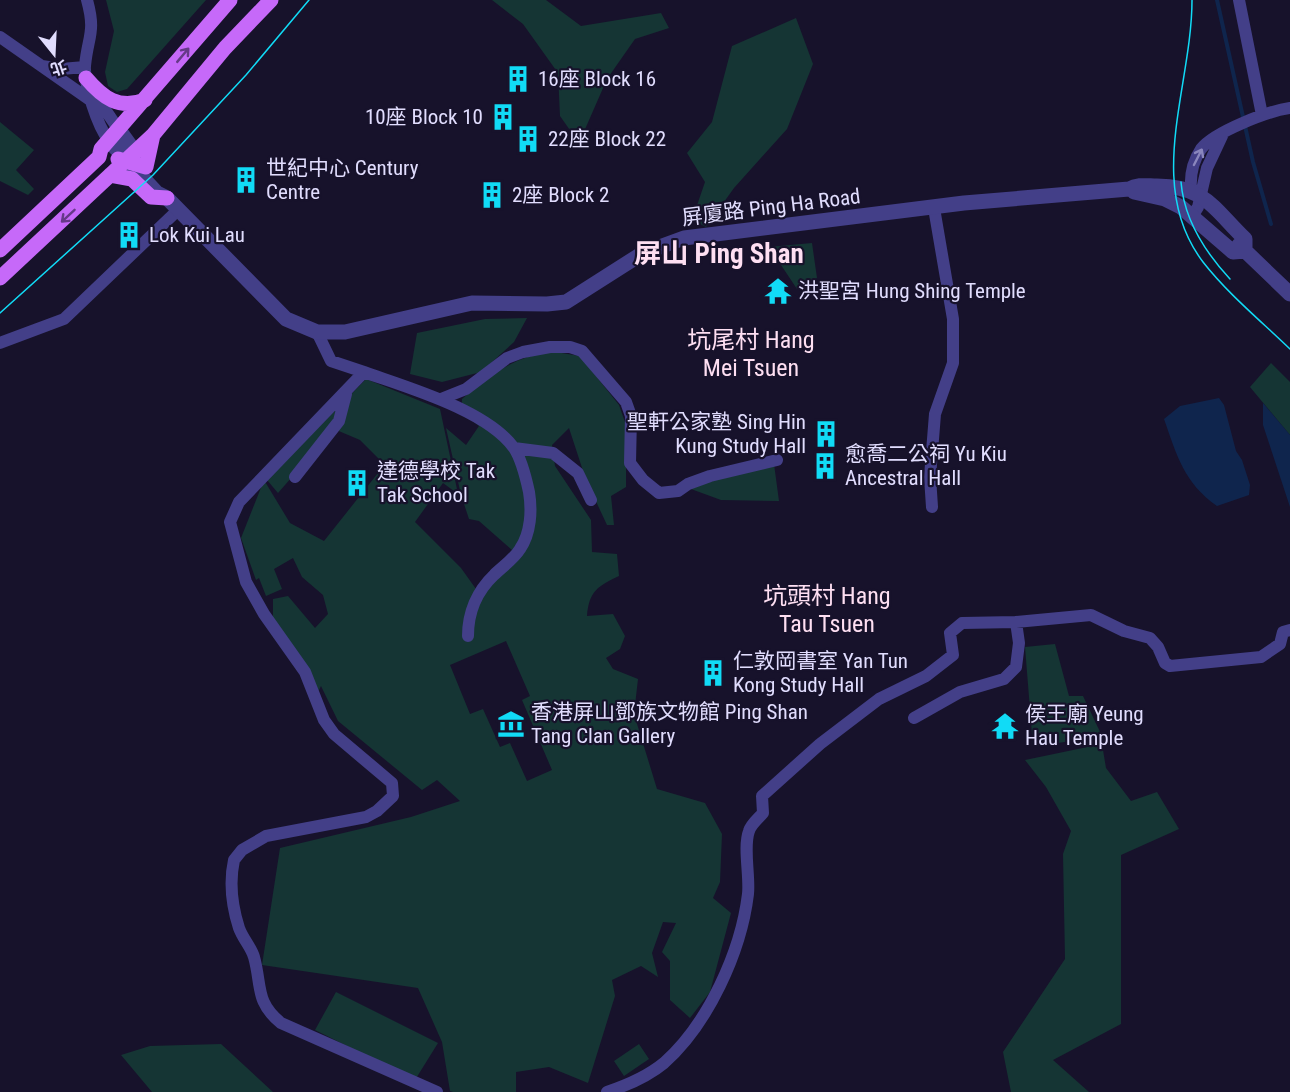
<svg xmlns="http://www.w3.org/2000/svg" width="1290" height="1092" viewBox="0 0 1290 1092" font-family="'Roboto Condensed','Noto Sans TC',sans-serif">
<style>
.green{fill:#153534;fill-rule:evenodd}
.water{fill:#0f254d}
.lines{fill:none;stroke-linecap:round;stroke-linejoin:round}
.stream{stroke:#0f254d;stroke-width:4}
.minor{stroke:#433f88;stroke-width:12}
.tertiary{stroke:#433f88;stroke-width:15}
.primary{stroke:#c669f9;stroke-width:15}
.tram{stroke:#11dbf6;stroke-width:1.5}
.oneway{stroke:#663988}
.oneway2{stroke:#8a86bd}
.labels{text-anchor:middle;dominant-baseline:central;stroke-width:4.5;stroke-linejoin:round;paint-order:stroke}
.poi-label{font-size:21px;fill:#e1ddfe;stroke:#17122b;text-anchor:start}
.street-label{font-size:21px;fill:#e1ddfe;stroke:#17122b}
.quarter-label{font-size:24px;fill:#fedff2;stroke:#17122b}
.district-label{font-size:27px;font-weight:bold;fill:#fedff2;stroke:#17122b}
</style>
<rect width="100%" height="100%" fill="#17122b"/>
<path class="green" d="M 106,0 L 206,0 L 127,89 L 117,92 L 108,86 L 105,72 L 114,31 Z
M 492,0 L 546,0 L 581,26 L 661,13 L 669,28 L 635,39 L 607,79 L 579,143 L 560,116 L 558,73 L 523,24 Z
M 796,18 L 813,64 L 787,129 L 734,188 L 706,227 L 692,220 L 705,182 L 687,153 L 712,122 L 732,46 Z
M 0,122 L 34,150 L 16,170 L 34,189 L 28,195 L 0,181 Z
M 812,243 L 817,278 L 797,289 L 769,247 Z
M 527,318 L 514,342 L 481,372 L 442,382 L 410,374 L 417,333 L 485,319 Z
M 549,351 L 580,356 L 619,405 L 626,425 L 626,487 L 611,496 L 614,525 L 607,525 L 586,480 L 569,428 L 552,445 L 555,466 L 591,520 L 592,552 L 617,554 L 619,576 C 598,586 589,591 587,616 L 613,614 L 625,636 L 620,649 L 606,658 L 613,669 L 638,679 L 634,714 L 657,789 L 705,803 L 722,834 L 720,882 L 713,898 L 731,913 L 710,992 L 690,1018 L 670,1000 L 670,961 L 662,952 L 676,923 L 663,922 L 652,953 L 658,977 L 641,966 L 612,980 L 615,996 L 588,1083 L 549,1067 L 516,1072 L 516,1092 L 453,1092 L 450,1091 L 442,1042 L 418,988 L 262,965 L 280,848 L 411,817 L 460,801 L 437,780 L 422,790 L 338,721 L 321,686 L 315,698 L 273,627 L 273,599 L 288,596 L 315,628 L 328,614 L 323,595 L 302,577 L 293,558 L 274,569 L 282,589 L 266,596 L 259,578 L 256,580 L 241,538 L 264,480 L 290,523 L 324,541 L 378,473 L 379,459 L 360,440 L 334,429 L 278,493 L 267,480 L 366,379 L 440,409 L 458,494 L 443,483 L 415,522 L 461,568 L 476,589 L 512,550 L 479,521 L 469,519 L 461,495 L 446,428 L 466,445 L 479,426 L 462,413 L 462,399 C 488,375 514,358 549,351 ZM 506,641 L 530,696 L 522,700 L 552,770 L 527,781 L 510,743 L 500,747 L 483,709 L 470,714 L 450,665 Z
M 1271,363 L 1290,382 L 1290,435 L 1250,387 Z
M 774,464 L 779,501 L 721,500 L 691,489 L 715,478 Z
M 1055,644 L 1069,696 L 1083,696 L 1102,736 L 1033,747 L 1025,647 Z
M 1102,744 L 1106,768 L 1131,801 L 1157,792 L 1179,829 L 1121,855 L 1121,1024 L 1053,1060 L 1089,1092 L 1011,1092 L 1003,1052 L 1065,959 L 1063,854 L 1071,831 L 1046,787 L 1025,760 Z
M 336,992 L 438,1043 L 415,1080 L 315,1030 Z
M 221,1044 L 273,1092 L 152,1092 L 121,1055 L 150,1046 Z
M 639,1044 L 649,1059 L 624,1076 L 614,1061 Z"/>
<path class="water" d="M 1219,398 L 1224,405 L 1236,451 L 1242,460 L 1250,485 L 1249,495 L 1217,506 C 1184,483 1177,456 1164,419 L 1180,406 Z
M 1263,403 L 1290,435 L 1290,507 L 1263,425 Z"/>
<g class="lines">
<path class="stream" d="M 1217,0 L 1253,162 L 1271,224"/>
<path class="minor" d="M 87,0 C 96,33 88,35 85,66 C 84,85 97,125 109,141
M 1239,0 L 1262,115
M 0,37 L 93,102
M 42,66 L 61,69 L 85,67
M 95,104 L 104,108 L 119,130
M 1191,189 C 1190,175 1193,161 1201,149 C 1214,132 1268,111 1290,108
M 1193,215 L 1198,207 L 1207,168 L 1222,136
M 317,332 L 331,361 L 364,372 L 239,502 L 230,522 L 246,582 L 264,614 L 305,672 L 324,720 L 334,734 L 392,783 L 393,796 L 377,811 L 366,817 L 266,836 L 242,850 L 234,860 C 229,883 232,906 239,928 C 243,939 251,947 254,957 C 262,986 255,1002 281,1023 L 437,1092
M 0,343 L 64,319 L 178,210
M 364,372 C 406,387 487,410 514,448 C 522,460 526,478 529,492 C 532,510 531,533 520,549 C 514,559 502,567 494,575 C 477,591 468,613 468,636
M 441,399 L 466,389 L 507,358 L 523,352 L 550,347 L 570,347 L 582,351 L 626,402 L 631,416 L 630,463 L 643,480 L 659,493 L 678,491 L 688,484 L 710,476 L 777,460
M 514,448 L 553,453 L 578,473 L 591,500
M 295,477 L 339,421 L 346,394
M 932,507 L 930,477 L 935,414 L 953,363 L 953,319 L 934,208
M 914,718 L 960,692 L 1004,679 L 1016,667 L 1019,643 L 1016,622
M 607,1092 C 628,1085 647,1077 664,1063 C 708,1024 741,952 748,894 C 750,876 743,847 749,831 C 751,824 759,818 763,813 L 762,796 L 820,744 L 879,699 L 926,676 L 953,655 L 950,633 L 962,623 L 1016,622 L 1091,615 L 1124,631 L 1150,638 L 1158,647 L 1165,663 L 1170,666 L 1261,657 L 1280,644 L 1283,632 L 1290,630"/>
<path class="tertiary" d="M 119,130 L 142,162
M 109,141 L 157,193 L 167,198 L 286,319 L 317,332 L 345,332 L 472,303 L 547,304 L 566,302 L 643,253 L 684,238 L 964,203 L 1129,189 C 1138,184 1147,186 1157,186 C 1205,186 1213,208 1245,239 L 1245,251
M 1134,192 L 1165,199 L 1181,207 L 1233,252 L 1245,251
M 1239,245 L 1290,294"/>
<path class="primary" d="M 86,78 C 103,98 119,110 145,100
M 118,159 L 146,167 L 153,135
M 110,175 L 132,179 L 151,197 L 167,198
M 0,250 L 99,157 L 101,149 L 230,0
M 0,278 L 153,135 L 225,48 L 271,0"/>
<path class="tram" d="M 1192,0 C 1192,87 1144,184 1203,262 C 1228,294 1261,321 1290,349
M 1181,182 C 1184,219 1205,252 1230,279
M 0,313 L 153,175 L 246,75 L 309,0"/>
</g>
<defs><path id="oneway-shaft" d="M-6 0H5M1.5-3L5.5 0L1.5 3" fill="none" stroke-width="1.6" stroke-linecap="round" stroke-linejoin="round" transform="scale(1.5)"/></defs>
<g class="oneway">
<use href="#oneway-shaft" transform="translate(183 55) rotate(-50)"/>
<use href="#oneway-shaft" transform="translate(68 216) rotate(137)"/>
</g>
<use class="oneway2" href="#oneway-shaft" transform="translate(1198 157) rotate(-63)"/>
<defs>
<symbol id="building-bare" viewBox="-9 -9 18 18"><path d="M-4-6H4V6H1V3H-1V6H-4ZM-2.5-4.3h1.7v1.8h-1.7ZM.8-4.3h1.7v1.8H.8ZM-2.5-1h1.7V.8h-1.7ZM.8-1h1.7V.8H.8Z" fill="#11dbf6" stroke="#17122b" stroke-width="2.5" paint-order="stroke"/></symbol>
<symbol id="temple-bare" viewBox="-9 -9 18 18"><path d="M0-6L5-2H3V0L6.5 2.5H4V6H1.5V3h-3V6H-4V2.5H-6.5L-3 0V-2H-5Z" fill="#11dbf6" stroke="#17122b" stroke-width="2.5" paint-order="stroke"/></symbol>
<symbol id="museum-bare" viewBox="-9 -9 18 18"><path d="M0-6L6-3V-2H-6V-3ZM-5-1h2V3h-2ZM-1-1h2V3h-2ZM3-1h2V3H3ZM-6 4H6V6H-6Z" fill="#11dbf6" stroke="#17122b" stroke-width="2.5" paint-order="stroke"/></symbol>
</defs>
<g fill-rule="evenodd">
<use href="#building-bare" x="499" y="60" width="38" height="38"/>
<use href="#building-bare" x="484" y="98" width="38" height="38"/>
<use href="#building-bare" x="509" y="120" width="38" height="38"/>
<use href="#building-bare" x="227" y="161" width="38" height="38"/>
<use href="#building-bare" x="473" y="176" width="38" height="38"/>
<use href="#building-bare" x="110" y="216" width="38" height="38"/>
<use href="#temple-bare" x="759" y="272" width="38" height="38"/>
<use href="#building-bare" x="807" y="415" width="38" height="38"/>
<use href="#building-bare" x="806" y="447" width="38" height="38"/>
<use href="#building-bare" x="338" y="464" width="38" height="38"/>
<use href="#building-bare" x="694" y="654" width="38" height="38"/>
<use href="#museum-bare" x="492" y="705" width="38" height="38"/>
<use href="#temple-bare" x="986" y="707" width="38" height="38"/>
</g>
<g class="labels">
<g class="poi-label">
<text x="538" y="79">16座 Block 16</text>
<text x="483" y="117" text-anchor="end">10座 Block 10</text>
<text x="548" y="139">22座 Block 22</text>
<text x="266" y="168">世紀中心 Century<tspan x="266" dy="24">Centre</tspan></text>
<text x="512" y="195">2座 Block 2</text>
<text x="149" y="235">Lok Kui Lau</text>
<text x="798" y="291">洪聖宮 Hung Shing Temple</text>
<text x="806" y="422" text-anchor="end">聖軒公家塾 Sing Hin<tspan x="806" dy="24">Kung Study Hall</tspan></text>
<text x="845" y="454">愈喬二公祠 Yu Kiu<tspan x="845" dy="24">Ancestral Hall</tspan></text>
<text x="377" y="471">達德學校 Tak<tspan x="377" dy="24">Tak School</tspan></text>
<text x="733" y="661">仁敦岡書室 Yan Tun<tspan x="733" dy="24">Kong Study Hall</tspan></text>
<text x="531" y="712">香港屏山鄧族文物館 Ping Shan<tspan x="531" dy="24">Tang Clan Gallery</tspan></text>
<text x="1025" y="714">侯王廟 Yeung<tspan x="1025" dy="24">Hau Temple</tspan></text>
</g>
<g class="street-label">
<text transform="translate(771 207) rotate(-7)">屏廈路 Ping Ha Road</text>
</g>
<g class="quarter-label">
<text x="751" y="340">坑尾村 Hang<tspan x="751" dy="28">Mei Tsuen</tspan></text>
<text x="827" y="596">坑頭村 Hang<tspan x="827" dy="28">Tau Tsuen</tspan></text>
</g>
<g class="district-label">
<text x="719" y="254">屏山 Ping Shan</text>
</g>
</g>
<g transform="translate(54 54) rotate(162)" stroke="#17122b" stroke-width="4.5" paint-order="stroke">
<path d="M0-4.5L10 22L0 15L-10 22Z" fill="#e1ddfe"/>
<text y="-9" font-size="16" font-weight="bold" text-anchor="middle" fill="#e1ddfe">北</text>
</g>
</svg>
